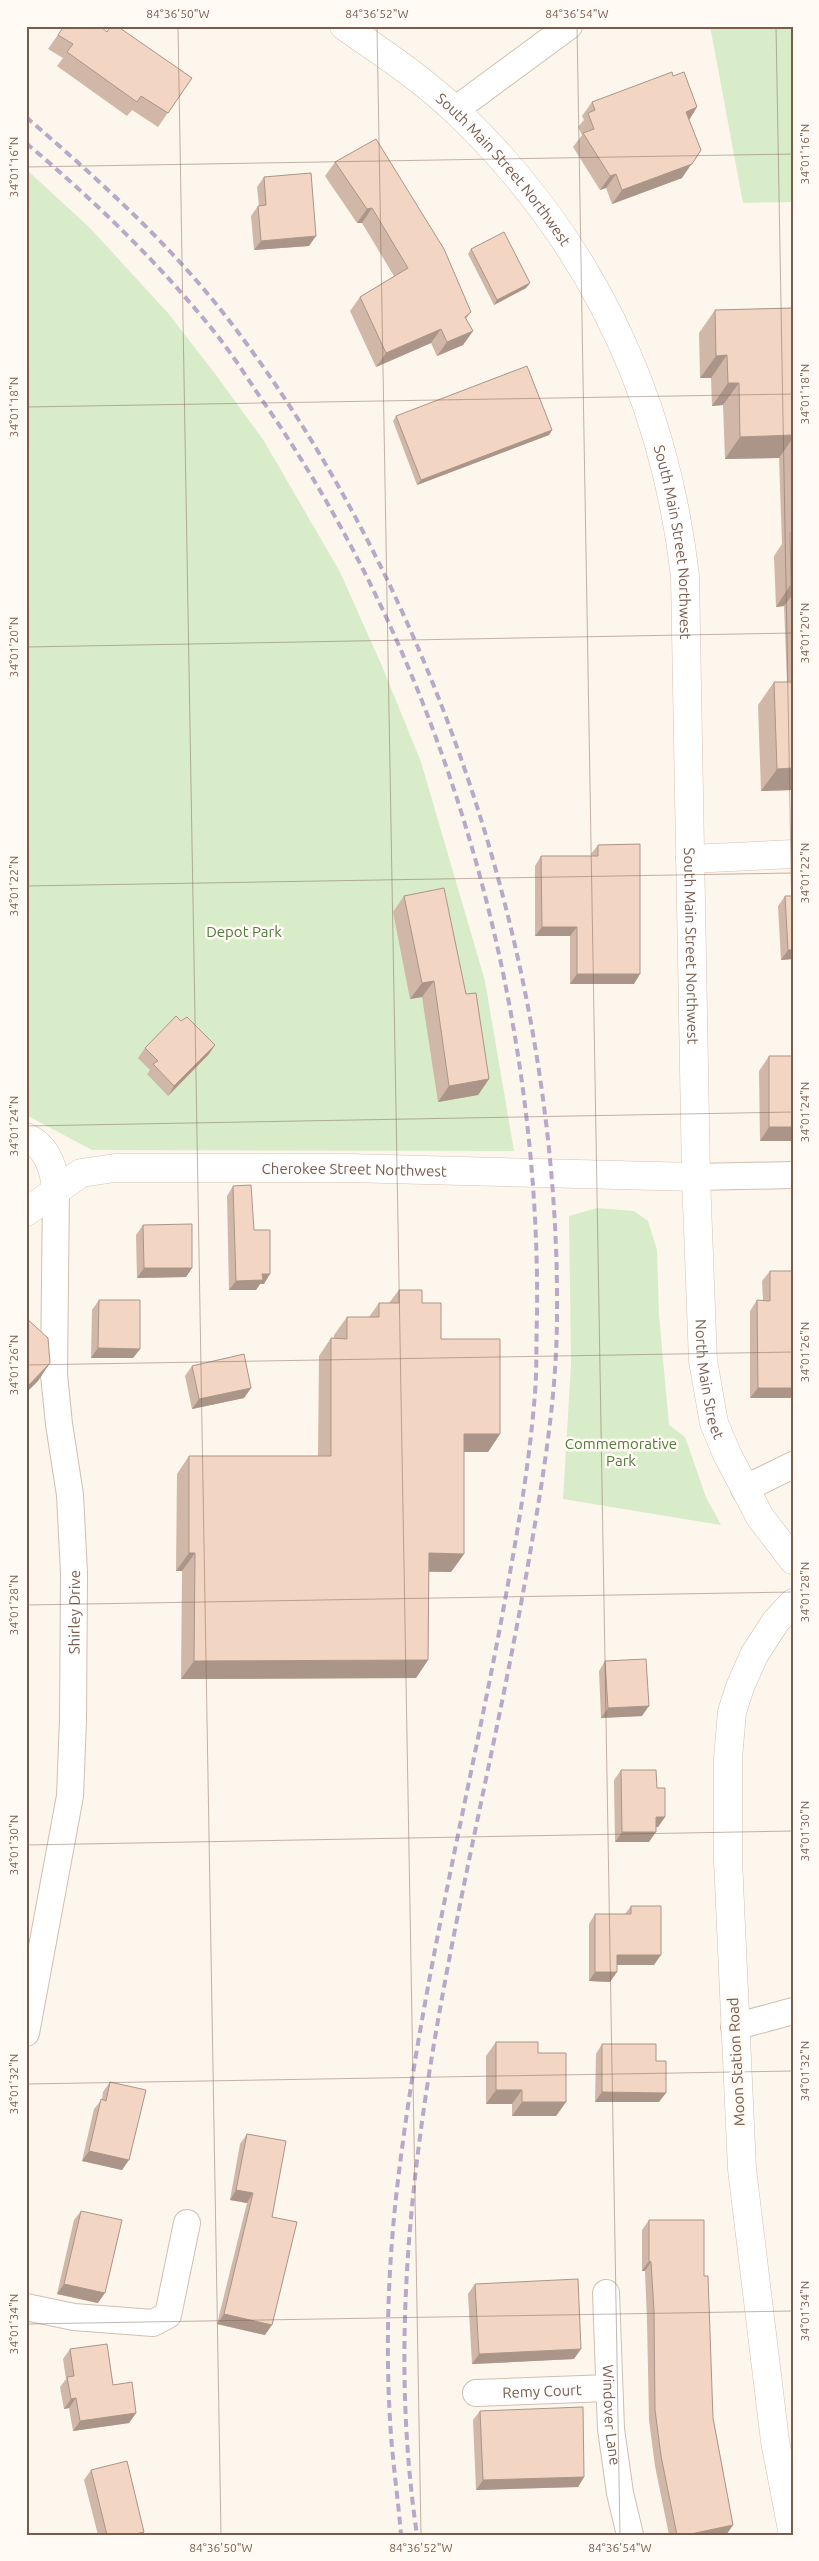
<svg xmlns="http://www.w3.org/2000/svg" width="819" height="2561" viewBox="0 0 819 2561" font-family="Ubuntu,sans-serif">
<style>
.green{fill:#d8ecc9}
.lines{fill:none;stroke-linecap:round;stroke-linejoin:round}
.minor-casing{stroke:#d1beb0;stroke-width:28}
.tertiary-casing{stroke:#d1beb0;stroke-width:29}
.secondary-casing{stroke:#d6c0b0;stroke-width:29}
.minor{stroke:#fff;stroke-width:26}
.tertiary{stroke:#fff;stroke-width:28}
.secondary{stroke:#fff;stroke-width:28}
.rail{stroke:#b9a8c9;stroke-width:4;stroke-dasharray:8 5;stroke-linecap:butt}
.wall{fill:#d1b7a8}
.shaded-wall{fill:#aa9588}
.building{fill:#f3d5c3;stroke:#aa9588}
.ticks{fill:none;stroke:#7a5c4d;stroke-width:1;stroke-opacity:0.45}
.labels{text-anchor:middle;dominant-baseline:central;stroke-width:5;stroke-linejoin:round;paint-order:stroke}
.street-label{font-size:15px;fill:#7a5c4d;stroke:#fffaf3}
.park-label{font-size:15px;fill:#537a41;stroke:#fffaf3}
.neatline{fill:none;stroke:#7a5c4d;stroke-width:2}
.ticks-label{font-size:12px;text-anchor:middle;fill:#7a5c4d}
</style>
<rect width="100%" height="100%" fill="#fdf6ec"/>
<path class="green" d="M 710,26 L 793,26 L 793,202 L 743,203 Z
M 26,169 L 90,228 L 168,313 L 216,375 L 264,441 L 340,572 L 382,666 L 421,762 L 485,981 L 514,1151 L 92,1150 L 26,1115 Z
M 597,1208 L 634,1211 L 648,1221 L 657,1250 L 659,1315 L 669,1425 L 685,1437 L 706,1497 L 721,1525 L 563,1499 L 571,1364 L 569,1216 Z"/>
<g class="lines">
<defs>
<g id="minor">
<path d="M 455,110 L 569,26"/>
<path d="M 696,1177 L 793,1175"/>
<path d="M 744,1489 L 793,1465"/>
<path d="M 734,2027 L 793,2011"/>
<path id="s1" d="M 26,2033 L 70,1796 L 73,1720 L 74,1573 L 70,1495 L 59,1424 L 54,1375 L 56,1189"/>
<path id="s2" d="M 606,2293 L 611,2429 L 620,2493 L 630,2535"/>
<path d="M 26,2307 L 74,2317 L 153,2323 L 168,2315 L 187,2223"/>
<path id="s3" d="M 476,2393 L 609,2388"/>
</g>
<path id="tertiary" d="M 26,1137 C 47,1146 54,1169 56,1189
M 793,2535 L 775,2441 L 742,2169 L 728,1860 L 728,1758 L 732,1712 L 740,1687 L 754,1655 L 776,1621 L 793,1603"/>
<g id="secondary">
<path id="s4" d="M 344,26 C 383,53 422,79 456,111 C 589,238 664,394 685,576 L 696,1177 L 703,1361 L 714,1423 L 727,1454 L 760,1517 L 793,1560"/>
<path d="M 690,859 L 793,854"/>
<path id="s5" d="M 26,1212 L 81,1173 L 115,1168 L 348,1168 L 696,1177"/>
</g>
</defs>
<use href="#minor" class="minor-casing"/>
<use href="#tertiary" class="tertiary-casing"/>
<use href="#secondary" class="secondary-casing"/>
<use href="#minor" class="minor"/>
<use href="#tertiary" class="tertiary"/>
<use href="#secondary" class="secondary"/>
<path class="rail" d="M 26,117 C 98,179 170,244 228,319 C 436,589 560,973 557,1314 C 557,1396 543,1478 529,1559 C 474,1881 368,2204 417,2535
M 26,143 C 95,201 160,264 216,334 C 232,354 246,376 260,397 C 442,656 541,1000 537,1316 C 536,1342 537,1368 535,1393 C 529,1470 515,1546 501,1622 C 467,1802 423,1981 400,2164 C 389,2248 385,2335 390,2420 C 392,2458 398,2497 401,2535"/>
</g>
<path class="wall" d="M 64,26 L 107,32 L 192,78 L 158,127 L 132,110 L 127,116 L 57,66 L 63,58 L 48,49 Z
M 673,76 L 697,107 L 689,119 L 682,178 L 612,204 L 606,188 L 600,190 L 573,147 L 582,135 L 578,127 L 584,120 L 582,116 L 592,102 Z
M 335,162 L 471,312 L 466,319 L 473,331 L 463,345 L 437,356 L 431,343 L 376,367 L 350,311 L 360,297 L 394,276 L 362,223 L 357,223 L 325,176 Z
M 264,177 L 309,246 L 254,250 L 251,216 L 258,206 L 259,206 L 257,187 Z
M 471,249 L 530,283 L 526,288 L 494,305 L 468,254 Z
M 793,306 L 793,790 L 761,791 L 758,705 L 774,682 L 787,682 L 784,606 L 776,607 L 774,556 L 782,544 L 779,458 L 725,459 L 723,405 L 712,406 L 711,378 L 700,378 L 699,333 L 715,310 L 791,308 Z
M 396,416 L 552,430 L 549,435 L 417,485 L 393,421 Z
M 598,845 L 634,984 L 570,984 L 570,936 L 535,936 L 535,866 L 541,856 L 592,856 L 591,854 Z
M 404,896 L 466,994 L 489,1079 L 478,1095 L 438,1102 L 422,997 L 410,999 L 393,912 Z
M 785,896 L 793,896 L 793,959 L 781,960 L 778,906 Z
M 145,1048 L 209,1054 L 168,1096 L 147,1074 L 150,1070 L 138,1058 Z
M 769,1056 L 793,1141 L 760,1141 L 759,1071 Z
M 233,1186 L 254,1230 L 264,1284 L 260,1284 L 256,1290 L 229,1290 L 227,1196 Z
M 143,1225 L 192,1268 L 186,1277 L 137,1278 L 136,1235 Z
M 770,1271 L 793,1398 L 750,1398 L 750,1311 L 757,1300 L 763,1300 L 762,1281 Z
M 399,1290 L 422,1303 L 441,1339 L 500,1434 L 488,1452 L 464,1452 L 464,1554 L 451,1572 L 429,1572 L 428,1660 L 416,1678 L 181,1679 L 182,1571 L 176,1571 L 177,1474 L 189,1456 L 318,1456 L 319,1356 L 331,1338 L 334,1338 L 334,1335 L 347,1317 L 369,1317 L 379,1303 L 389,1303 Z
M 99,1300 L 140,1349 L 133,1358 L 91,1358 L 92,1310 Z
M 192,1366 L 251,1388 L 244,1398 L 192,1409 L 185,1376 Z
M 605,1661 L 642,1716 L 601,1718 L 599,1671 Z
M 621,1770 L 657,1788 L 665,1817 L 658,1827 L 656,1827 L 649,1842 L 615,1842 L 614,1780 Z
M 631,1906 L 654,1965 L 617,1965 L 610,1982 L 589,1981 L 589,1924 L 595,1914 L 625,1914 Z
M 496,2042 L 538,2053 L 566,2102 L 556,2116 L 512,2116 L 512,2104 L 486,2104 L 486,2056 Z
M 602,2044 L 656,2061 L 659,2102 L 595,2102 L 596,2054 Z
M 110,2082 L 122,2170 L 82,2161 L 94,2109 L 102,2099 L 103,2092 Z
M 247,2134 L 272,2217 L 265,2335 L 217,2324 L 247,2203 L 230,2200 L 240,2144 Z
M 81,2211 L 98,2303 L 57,2294 L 74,2220 Z
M 649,2220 L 704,2276 L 713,2418 L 733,2525 L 726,2535 L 669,2535 L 655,2466 L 649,2420 L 647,2320 L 645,2271 L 642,2271 L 642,2230 Z
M 475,2284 L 574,2359 L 472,2364 L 468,2294 Z
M 70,2349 L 113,2385 L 136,2413 L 129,2423 L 73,2431 L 69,2408 L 64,2409 L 60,2387 L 66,2379 L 63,2359 Z
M 480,2411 L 584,2477 L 578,2487 L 476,2490 L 473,2420 Z
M 91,2470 L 144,2532 L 142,2535 L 98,2535 L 84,2480 Z"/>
<path class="shaded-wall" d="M 697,107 L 688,122 L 686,112 Z
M 701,150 L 682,178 L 612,204 L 622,190 Z
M 616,174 L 606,188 L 600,190 L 610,176 Z
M 372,208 L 362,223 L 357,223 L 367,209 Z
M 316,236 L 309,246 L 254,250 L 261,241 Z
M 530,283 L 526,288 L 494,305 L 497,300 Z
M 441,329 L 431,343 L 376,367 L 386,353 Z
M 473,331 L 463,345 L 437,356 L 447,342 Z
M 727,355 L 711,378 L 700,378 L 716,356 Z
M 728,383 L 739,383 L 723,405 L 712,406 Z
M 552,430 L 549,435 L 417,485 L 421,480 Z
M 793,435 L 793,438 L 779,458 L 725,459 L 740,437 Z
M 791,584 L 793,584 L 793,594 L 784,606 L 776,607 Z
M 793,768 L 793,790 L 761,791 L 777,769 Z
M 542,927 L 577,927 L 570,936 L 535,936 Z
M 788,950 L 793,950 L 793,959 L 781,960 Z
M 577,974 L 640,974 L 634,984 L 570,984 Z
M 434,981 L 422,997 L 410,999 L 422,983 Z
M 215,1045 L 209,1054 L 168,1096 L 174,1086 Z
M 489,1079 L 478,1095 L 438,1102 L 449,1086 Z
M 769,1127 L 793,1127 L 793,1141 L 760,1141 Z
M 144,1268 L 192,1268 L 186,1277 L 137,1278 Z
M 262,1274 L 270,1274 L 264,1284 L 260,1284 L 256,1290 L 229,1290 L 236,1281 Z
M 98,1348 L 140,1349 L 133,1358 L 91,1358 Z
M 50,1363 L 38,1381 L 26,1393 L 26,1388 Z
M 251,1388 L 244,1398 L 192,1409 L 199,1399 Z
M 758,1388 L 793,1388 L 793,1398 L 750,1398 Z
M 464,1434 L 500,1434 L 488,1452 L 452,1452 Z
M 189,1553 L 195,1553 L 182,1571 L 176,1571 Z
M 429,1553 L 464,1554 L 451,1572 L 416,1571 Z
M 428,1660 L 416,1678 L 181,1679 L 194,1661 Z
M 649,1706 L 642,1716 L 601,1718 L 608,1708 Z
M 656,1817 L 665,1817 L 658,1827 L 649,1827 Z
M 622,1832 L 656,1832 L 649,1842 L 615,1842 Z
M 617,1955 L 661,1955 L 654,1965 L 610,1965 Z
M 595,1972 L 617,1972 L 610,1982 L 589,1981 Z
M 496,2090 L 522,2090 L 512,2104 L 486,2104 Z
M 602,2092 L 666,2093 L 659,2102 L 595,2102 Z
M 522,2102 L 566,2102 L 556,2116 L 512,2116 Z
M 89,2151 L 129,2160 L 122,2170 L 82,2161 Z
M 236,2190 L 253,2193 L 247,2203 L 230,2200 Z
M 649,2261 L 651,2262 L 645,2271 L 642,2271 Z
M 64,2284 L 105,2293 L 98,2303 L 57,2294 Z
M 224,2314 L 272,2325 L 265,2335 L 217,2324 Z
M 581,2349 L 574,2359 L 472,2364 L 479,2354 Z
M 76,2398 L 69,2408 L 64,2409 L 71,2399 Z
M 136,2413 L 129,2423 L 73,2431 L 80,2421 Z
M 584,2477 L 578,2487 L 476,2490 L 483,2480 Z
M 733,2525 L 726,2535 L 686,2535 Z
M 144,2532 L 142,2535 L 131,2535 Z"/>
<path class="building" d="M 64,26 L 100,26 L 107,32 L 111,26 L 117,26 L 192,78 L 168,113 L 141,96 L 137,102 L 67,52 L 73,44 L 58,35 Z
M 672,72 L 673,76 L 684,72 L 697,107 L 686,112 L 701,150 L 692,164 L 622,190 L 616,174 L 610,176 L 583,133 L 594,129 L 588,113 L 595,110 L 592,102 Z
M 376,139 L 444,249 L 471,312 L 465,317 L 473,331 L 447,342 L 441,329 L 386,353 L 360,297 L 408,268 L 372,208 L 367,209 L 335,162 Z
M 311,173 L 316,236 L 261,241 L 258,206 L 266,205 L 264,177 Z
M 504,232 L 530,283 L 497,300 L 471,249 Z
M 793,308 L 793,435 L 740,437 L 739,383 L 728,383 L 727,355 L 716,356 L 715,310 Z
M 527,366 L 552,430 L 421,480 L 396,416 Z
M 790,533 L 793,533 L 793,584 L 791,584 Z
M 774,682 L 793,682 L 793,768 L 777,769 Z
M 640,844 L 640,974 L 577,974 L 577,927 L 542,927 L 541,856 L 598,856 L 598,845 Z
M 444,888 L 466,994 L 476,993 L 489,1079 L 449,1086 L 434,981 L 422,983 L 404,896 Z
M 785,896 L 793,896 L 793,950 L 788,950 Z
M 176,1016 L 181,1021 L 187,1017 L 215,1045 L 174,1086 L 153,1064 L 158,1061 L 145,1048 Z
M 769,1056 L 793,1056 L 793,1127 L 769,1127 Z
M 251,1185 L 254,1230 L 270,1230 L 270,1274 L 262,1274 L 263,1280 L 236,1281 L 233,1186 Z
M 192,1224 L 192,1268 L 144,1268 L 143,1225 Z
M 770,1271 L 793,1271 L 793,1388 L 758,1388 L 757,1300 L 770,1301 Z
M 399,1290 L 422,1290 L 422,1303 L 441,1303 L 441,1339 L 500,1339 L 500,1434 L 464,1434 L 464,1554 L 429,1553 L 428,1660 L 194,1661 L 195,1553 L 189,1553 L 189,1456 L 331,1456 L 331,1338 L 347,1339 L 347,1317 L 379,1317 L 379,1303 L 399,1303 Z
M 99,1300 L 140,1300 L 140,1349 L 98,1348 Z
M 26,1318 L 48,1338 L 50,1363 L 26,1388 Z
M 244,1354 L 251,1388 L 199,1399 L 192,1366 Z
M 646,1659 L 649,1706 L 608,1708 L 605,1661 Z
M 621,1770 L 656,1770 L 657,1788 L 665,1788 L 665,1817 L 656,1817 L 656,1832 L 622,1832 Z
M 631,1906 L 661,1906 L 661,1955 L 617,1955 L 617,1972 L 595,1972 L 595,1914 L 631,1914 Z
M 496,2042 L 538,2042 L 538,2053 L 566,2053 L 566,2102 L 522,2102 L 522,2090 L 496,2090 Z
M 602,2044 L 656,2044 L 656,2061 L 666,2061 L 666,2093 L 602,2092 Z
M 110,2082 L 146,2090 L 129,2160 L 89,2151 L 101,2099 L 106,2101 Z
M 247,2134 L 286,2141 L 272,2217 L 297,2222 L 272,2325 L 224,2314 L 253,2193 L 236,2190 Z
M 81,2211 L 122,2220 L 105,2293 L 64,2284 Z
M 649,2220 L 704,2220 L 704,2276 L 708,2276 L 713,2418 L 733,2525 L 686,2535 L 677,2535 L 661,2456 L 655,2410 L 654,2311 L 651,2262 L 649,2261 Z
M 578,2279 L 581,2349 L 479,2354 L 475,2284 Z
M 107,2344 L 113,2385 L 132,2382 L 136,2413 L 80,2421 L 76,2398 L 71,2399 L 67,2377 L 74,2376 L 70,2349 Z
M 583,2407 L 584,2477 L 483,2480 L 480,2411 Z
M 127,2461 L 144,2532 L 131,2535 L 107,2535 L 91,2470 Z"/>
<path class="ticks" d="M 178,26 L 221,2535M 377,26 L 421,2535M 577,26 L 620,2535M 776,26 L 793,975M 26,167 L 793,154M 26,407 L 793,394M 26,647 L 793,633M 26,886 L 793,873M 26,1126 L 793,1112M 26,1365 L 793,1352M 26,1605 L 793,1592M 26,1845 L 793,1831M 26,2084 L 793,2071M 26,2324 L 793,2311"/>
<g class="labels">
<g class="street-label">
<text stroke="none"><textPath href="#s4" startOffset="216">South Main Street Northwest</textPath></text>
<text stroke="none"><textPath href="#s4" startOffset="635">South Main Street Northwest</textPath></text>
<text stroke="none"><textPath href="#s4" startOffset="1040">South Main Street Northwest</textPath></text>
<text stroke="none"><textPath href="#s5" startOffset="341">Cherokee Street Northwest</textPath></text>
<text stroke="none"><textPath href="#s4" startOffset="1474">North Main Street</textPath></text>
<text stroke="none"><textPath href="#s1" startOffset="425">Shirley Drive</textPath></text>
<text transform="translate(736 2062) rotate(-93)">Moon Station Road</text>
<text stroke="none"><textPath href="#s3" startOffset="66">Remy Court</textPath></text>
<text stroke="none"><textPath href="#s2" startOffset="122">Windover Lane</textPath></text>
</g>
<g class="park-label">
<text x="244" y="931">Depot Park</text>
<text x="621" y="1443">Commemorative<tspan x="621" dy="17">Park</tspan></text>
</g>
</g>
<rect width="819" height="2561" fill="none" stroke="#fffaf3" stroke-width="55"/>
<rect x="28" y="28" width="764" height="2506" class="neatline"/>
<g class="ticks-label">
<text x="178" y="18">84°36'50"W</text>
<text x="377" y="18">84°36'52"W</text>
<text x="577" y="18">84°36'54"W</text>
<text transform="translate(805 154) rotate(-90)" y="4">34°01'16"N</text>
<text transform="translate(14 167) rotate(-90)" y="4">34°01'16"N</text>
<text transform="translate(805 394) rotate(-90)" y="4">34°01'18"N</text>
<text transform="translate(14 407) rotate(-90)" y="4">34°01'18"N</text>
<text transform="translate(805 633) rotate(-90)" y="4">34°01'20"N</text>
<text transform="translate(14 647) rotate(-90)" y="4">34°01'20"N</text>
<text transform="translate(805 873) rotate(-90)" y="4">34°01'22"N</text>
<text transform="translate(14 886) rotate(-90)" y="4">34°01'22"N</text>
<text transform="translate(805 1112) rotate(-90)" y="4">34°01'24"N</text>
<text transform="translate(14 1126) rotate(-90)" y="4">34°01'24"N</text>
<text transform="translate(805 1352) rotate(-90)" y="4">34°01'26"N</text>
<text transform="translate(14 1365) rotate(-90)" y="4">34°01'26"N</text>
<text transform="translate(805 1592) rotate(-90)" y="4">34°01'28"N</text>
<text transform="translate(14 1605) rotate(-90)" y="4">34°01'28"N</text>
<text transform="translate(805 1831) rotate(-90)" y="4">34°01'30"N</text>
<text transform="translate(14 1845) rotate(-90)" y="4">34°01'30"N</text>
<text transform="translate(805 2071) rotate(-90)" y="4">34°01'32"N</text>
<text transform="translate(14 2084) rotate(-90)" y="4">34°01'32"N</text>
<text transform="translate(805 2311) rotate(-90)" y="4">34°01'34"N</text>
<text transform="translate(14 2324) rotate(-90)" y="4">34°01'34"N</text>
<text x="221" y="2552">84°36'50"W</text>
<text x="421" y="2552">84°36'52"W</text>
<text x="620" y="2552">84°36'54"W</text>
</g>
</svg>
